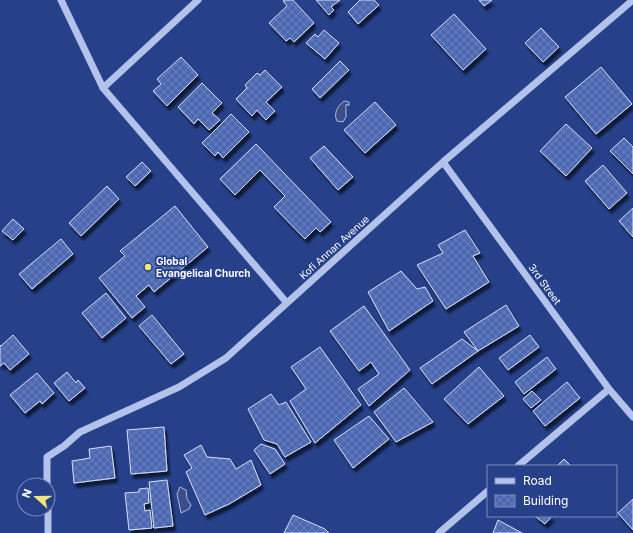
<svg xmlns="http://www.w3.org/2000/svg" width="633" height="533" viewBox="0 0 633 533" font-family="Inter,sans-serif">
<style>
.water{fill:#3c4e85;stroke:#a8bbea}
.building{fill:url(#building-cross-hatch);stroke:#d8e0f7;filter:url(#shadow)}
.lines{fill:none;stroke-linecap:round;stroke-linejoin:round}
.minor{stroke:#b3c2ea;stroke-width:7}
.poi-dot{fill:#f3e578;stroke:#26408a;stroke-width:1.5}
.labels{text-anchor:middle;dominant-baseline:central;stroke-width:3.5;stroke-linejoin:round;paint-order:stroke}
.street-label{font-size:10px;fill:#fff;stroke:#26408a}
.poi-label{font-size:10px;font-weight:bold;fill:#fff;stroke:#26408a;text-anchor:start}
</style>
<defs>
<pattern id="building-cross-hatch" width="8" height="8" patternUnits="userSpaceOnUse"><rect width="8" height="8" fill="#4e69b2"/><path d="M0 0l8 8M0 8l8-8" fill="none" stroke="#6980be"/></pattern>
<filter id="shadow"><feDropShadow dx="2.5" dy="4.5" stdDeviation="1" flood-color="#0009"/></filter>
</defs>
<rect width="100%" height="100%" fill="#26408a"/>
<path class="water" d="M 344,101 L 349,102 L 349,106 L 347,104 L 346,105 L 346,117 L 343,122 L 337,121 C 333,113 338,106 344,101 Z
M 180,487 L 186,490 L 187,499 L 191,505 L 189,509 L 181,513 L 177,494 Z"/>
<path class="building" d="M 285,0 L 293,0 L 314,23 L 294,42 L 290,38 L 286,41 L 269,23 L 287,6 L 283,1 Z
M 316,0 L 340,0 L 331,7 L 334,10 L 329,15 Z
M 360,0 L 374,0 L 379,5 L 358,24 L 348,12 Z
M 479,0 L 492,0 L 484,6 Z
M 454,14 L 486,49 L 463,70 L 431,35 Z
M 541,28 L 559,47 L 543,62 L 525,43 Z
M 324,30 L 339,43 L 325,59 L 306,43 L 315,34 L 318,37 Z
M 181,57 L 198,75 L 167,106 L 153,91 L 161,84 L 157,79 Z
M 340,61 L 349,70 L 320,98 L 312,89 Z
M 601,67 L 632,104 L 596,134 L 565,97 Z
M 265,70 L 282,87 L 266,102 L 275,111 L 266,120 L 257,110 L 252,116 L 236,99 L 247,88 L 245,85 L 257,73 L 260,75 Z
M 202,83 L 222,103 L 212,113 L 220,120 L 209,130 L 198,119 L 194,124 L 178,107 Z
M 375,102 L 396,125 L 365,153 L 344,130 Z
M 231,114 L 249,132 L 223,158 L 218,152 L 215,156 L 202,143 Z
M 566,124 L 592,148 L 566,176 L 540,151 Z
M 624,138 L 633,147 L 633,174 L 610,151 Z
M 256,144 L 331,222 L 320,232 L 316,228 L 305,239 L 274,207 L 285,196 L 260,170 L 235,195 L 220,179 Z
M 324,146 L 353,177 L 338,190 L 310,158 Z
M 142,162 L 151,171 L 135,186 L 126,177 Z
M 603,165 L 627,193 L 609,209 L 585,181 Z
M 107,186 L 119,199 L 81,236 L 69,223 Z
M 175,206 L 208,247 L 154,292 L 149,285 L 136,296 L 145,307 L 132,318 L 99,278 L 125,256 L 120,251 Z
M 633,208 L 633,237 L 619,221 Z
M 13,219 L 24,229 L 13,240 L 2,231 Z
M 465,230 L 480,253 L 473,256 L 489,282 L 446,309 L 417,265 L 443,253 L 438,245 Z
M 61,239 L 73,254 L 32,289 L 19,274 Z
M 401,271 L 417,289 L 425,287 L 433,301 L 389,331 L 368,292 Z
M 106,293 L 126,318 L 102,338 L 82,313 Z
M 506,305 L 519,326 L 478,351 L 464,332 Z
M 364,306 L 410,370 L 369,406 L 358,389 L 379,374 L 371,362 L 359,371 L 330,331 Z
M 152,315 L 184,354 L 171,364 L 139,326 Z
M 13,335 L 29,354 L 10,370 L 4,363 L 0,366 L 0,345 L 1,346 Z
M 530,335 L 539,347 L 508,370 L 499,358 Z
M 462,339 L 478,351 L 432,384 L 420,368 Z
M 320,347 L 361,405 L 315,443 L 290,401 L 306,389 L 291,367 Z
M 547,357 L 556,369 L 524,394 L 515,382 Z
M 479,367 L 504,396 L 468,424 L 444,399 Z
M 67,372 L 76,383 L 78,380 L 85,388 L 69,401 L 54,383 Z
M 37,373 L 54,393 L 42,404 L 40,401 L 25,413 L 10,395 Z
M 567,382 L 580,398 L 545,426 L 533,411 Z
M 404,388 L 433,422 L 396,442 L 374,412 Z
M 532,391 L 541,400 L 531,408 L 523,399 Z
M 271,394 L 279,405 L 286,402 L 311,442 L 285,457 L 277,444 L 264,440 L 248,409 Z
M 369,416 L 389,439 L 353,468 L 334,440 Z
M 164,427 L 167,471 L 131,474 L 127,430 Z
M 261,444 L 275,449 L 285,464 L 270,474 L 254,450 Z
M 201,445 L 207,457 L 230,459 L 236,469 L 251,460 L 261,485 L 229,504 L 205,515 L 186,472 L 192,468 L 184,455 Z
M 111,446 L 115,478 L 74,483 L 72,461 L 90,458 L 89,449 Z
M 564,459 L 571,466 L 557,466 Z
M 167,480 L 173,526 L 154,528 L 149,482 Z
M 148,488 L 149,503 L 144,504 L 145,511 L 150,510 L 152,528 L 129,530 L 125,493 L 139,492 L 139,489 Z
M 633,499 L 633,530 L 618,513 Z
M 293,515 L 325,529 L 329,533 L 284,533 Z
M 535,516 L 552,516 L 545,524 Z
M 498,520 L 522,533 L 493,533 Z"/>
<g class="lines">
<path class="minor" d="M 61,0 L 103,88 L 287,303
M 103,88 L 198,0
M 443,162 L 609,389 L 633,417
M 518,466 L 609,389
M 47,485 L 47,457 L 64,446 L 80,432 L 179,387 L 226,358 L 443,162 L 633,0
M 48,509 L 48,533
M 439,533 L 488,491"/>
</g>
<circle class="poi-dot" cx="148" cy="267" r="4"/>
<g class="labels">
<g class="street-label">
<text transform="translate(334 247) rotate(-42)">Kofi Annan Avenue</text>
<text transform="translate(545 284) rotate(54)">3rd Street</text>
</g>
<g class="poi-label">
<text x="156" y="261">Global<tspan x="156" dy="12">Evangelical Church</tspan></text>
</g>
</g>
<rect x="487" y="465" width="130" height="52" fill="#26408a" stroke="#7d8cb9"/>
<rect x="495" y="478" width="20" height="6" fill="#b3c2ea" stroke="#7d8cb9"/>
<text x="523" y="485" font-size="12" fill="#ffffff">Road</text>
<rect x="495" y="495" width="20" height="12" fill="url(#building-cross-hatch)" stroke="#7d8cb9"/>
<text x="523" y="505" font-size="12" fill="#ffffff">Building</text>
<g transform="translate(36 497) rotate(291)"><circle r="19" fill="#26408a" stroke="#7d8cb9"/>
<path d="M0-3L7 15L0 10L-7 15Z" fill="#f3e578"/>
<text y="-6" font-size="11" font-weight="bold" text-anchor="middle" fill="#ffffff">N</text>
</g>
</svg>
